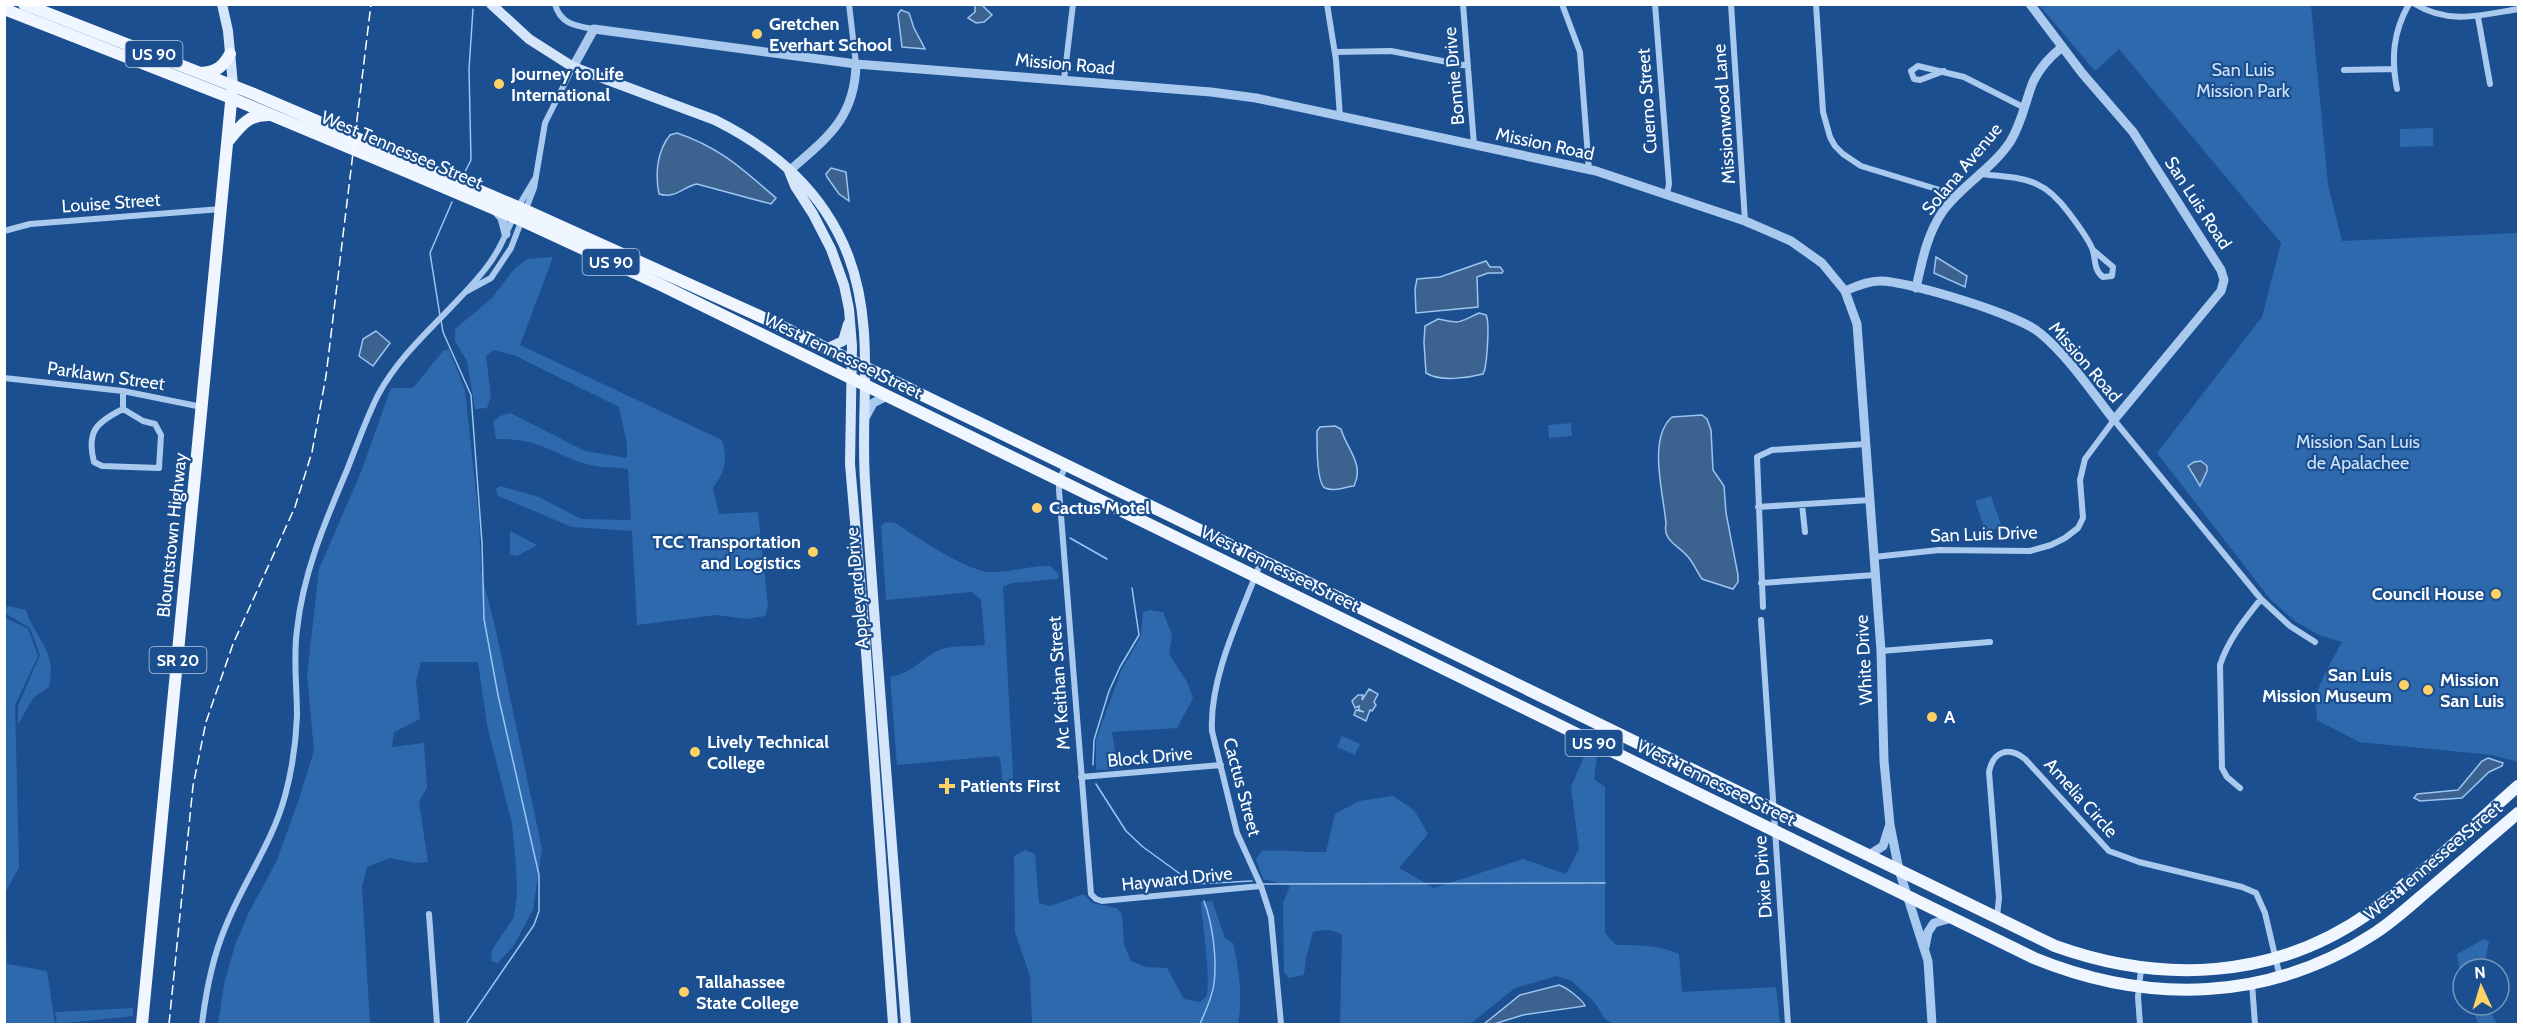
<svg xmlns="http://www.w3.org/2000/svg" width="2523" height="1029" viewBox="0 0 2523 1029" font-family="Cabin,sans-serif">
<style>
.green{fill:#2e69ad}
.water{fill:#3c6290;stroke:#9cc4f0;stroke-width:1.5}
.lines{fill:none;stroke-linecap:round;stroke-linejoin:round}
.stream{stroke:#9cc4f0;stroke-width:1.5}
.minor{stroke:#a9c9ee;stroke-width:6}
.tertiary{stroke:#a9c9ee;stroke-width:9}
.secondary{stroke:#d6e6fa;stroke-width:10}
.primary{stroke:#f0f6ff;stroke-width:12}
.rail{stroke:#fff;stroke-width:1.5;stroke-dasharray:10 4.5;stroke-linecap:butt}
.poi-dot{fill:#ffd166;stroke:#1b4f8f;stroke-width:2}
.labels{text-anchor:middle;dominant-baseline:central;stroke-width:4.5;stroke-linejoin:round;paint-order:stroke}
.shield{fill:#1b4f8f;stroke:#bbcadd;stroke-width:1.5}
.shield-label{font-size:16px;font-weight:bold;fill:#fff}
.poi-label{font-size:18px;font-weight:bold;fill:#fff;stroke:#1b4f8f;text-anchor:start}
.street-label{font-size:18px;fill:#fff;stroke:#1b4f8f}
.park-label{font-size:18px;fill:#cfe3fa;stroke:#1b4f8f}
</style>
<rect width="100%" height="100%" fill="#1b4f8f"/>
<path class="green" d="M 2039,5 L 2311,5 L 2328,185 L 2342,241 L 2518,233 L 2518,762 L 2492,755 L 2359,742 L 2317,720 L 2315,697 L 2325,673 L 2342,642 L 2319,635 L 2296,622 L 2271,600 L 2157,453 L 2262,317 L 2281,243 L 2119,49 L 2095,71 Z
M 2433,128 L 2433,146 L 2400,147 L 2400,129 Z
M 553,257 L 520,345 L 722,440 C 728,460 725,471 713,488 L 719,514 L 758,512 L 768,606 L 765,616 L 747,619 L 716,615 L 637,625 L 632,531 L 572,527 L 498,496 L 496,489 L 500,486 L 539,497 L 581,519 L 631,520 L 628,469 C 614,467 599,468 586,464 C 549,452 538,438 496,439 L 493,422 L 500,416 L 510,413 L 585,451 L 627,458 L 627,444 L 619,407 L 516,356 L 494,350 L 486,356 L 491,396 L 487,408 L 475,409 L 467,361 L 455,341 L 455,329 L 492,298 L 515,268 L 527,259 Z
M 449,349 L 465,390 L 479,520 L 481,571 L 496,631 L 542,849 L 533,910 L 514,945 L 498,963 L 491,961 L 492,950 L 514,917 L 517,894 L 516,866 L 512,824 L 487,725 L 478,662 L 421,662 L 416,681 L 420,719 L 394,732 L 392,747 L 424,743 L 427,787 L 419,802 L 428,862 L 415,863 L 390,858 L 367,867 L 362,887 L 370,1024 L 218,1024 L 224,984 L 235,945 L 249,912 L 276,862 L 298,802 L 314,751 L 307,675 L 319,569 L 361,472 L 391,388 L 413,388 L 443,351 Z
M 1571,423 L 1572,436 L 1549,438 L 1548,425 Z
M 1991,496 L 2002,527 L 1986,532 L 1975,501 Z
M 886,522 L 895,523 C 917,537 966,571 990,572 C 1010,573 1030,565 1050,566 L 1059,574 L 1058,579 L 1012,583 L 1003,587 L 1014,793 L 1008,795 L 1004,793 L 1000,759 L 998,756 L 897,765 L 890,677 C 916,672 921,657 942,649 C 955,645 972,647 985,645 L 981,600 L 972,592 L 886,600 L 881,526 Z
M 510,531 L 537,545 L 517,556 L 510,555 Z
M 9,606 L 26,610 C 32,631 47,643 50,663 C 52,670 50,679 49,687 L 34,697 L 18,724 L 18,706 L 40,655 L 30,628 L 5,613 L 5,608 Z
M 1150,610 L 1163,612 L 1172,635 L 1169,654 L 1187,682 L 1193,698 L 1177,728 L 1112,732 L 1118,769 L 1096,770 L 1096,739 L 1122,669 L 1141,636 L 1143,612 Z
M 4,617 L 28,629 L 38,656 L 15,705 L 19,867 L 5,893 L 7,964 L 47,971 L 55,1024 L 5,1024 Z
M 1342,736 L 1360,744 L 1355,755 L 1337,747 Z
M 1586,752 L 1597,755 L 1594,779 L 1605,787 L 1605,933 L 1616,945 C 1638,945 1659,945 1679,954 L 1682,992 L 1776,987 L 1780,1024 L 1614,1024 L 1605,1019 L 1595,1003 L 1572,981 L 1557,976 L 1515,988 L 1470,1024 L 1340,1024 L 1342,935 C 1333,929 1323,929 1313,932 L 1306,958 L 1304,975 L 1289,978 L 1284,972 L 1283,903 L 1290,886 L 1263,879 L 1256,859 L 1262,851 C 1283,849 1304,853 1326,852 L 1335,814 L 1359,801 L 1393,796 L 1414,810 L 1428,834 L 1399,868 L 1434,888 L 1523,859 L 1566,874 L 1579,849 L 1571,787 Z
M 1025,850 L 1035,854 L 1039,903 L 1050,906 L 1084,894 L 1092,903 L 1117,908 L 1122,914 L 1124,944 L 1131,961 L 1146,967 L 1167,968 L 1184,999 L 1200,1002 L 1207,996 C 1210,965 1203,934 1201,902 L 1212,901 L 1225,938 L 1233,943 C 1239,969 1243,998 1238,1024 L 1032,1024 L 1030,976 L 1015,932 L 1014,856 Z
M 2484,939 L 2489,941 L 2484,969 L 2463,969 L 2463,996 L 2458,994 L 2457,985 L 2461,980 L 2457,954 Z
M 2472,1005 L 2487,1005 L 2497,1024 L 2478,1024 Z
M 133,1008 L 133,1016 L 57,1024 L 55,1012 Z"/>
<path class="water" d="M 975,5 L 982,5 L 992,15 L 984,22 L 976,23 L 968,18 L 975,12 Z
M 901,10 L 909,13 L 914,28 L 925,49 L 902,47 L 898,14 Z
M 677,133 C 721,148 742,169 776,198 L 771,204 L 697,184 C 682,187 676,199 659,194 C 655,174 657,151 670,135 Z
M 831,168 L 846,172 L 849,201 L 839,194 L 827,177 L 826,174 Z
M 1936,257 L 1967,276 L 1965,287 L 1934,273 Z
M 1486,261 L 1490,267 L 1500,267 L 1503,271 L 1502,273 L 1488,273 L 1477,277 L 1478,307 L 1416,313 L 1415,289 L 1417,279 L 1440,277 Z
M 1479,313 L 1486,315 C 1490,321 1487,368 1483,374 C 1468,378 1440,382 1426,373 L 1424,342 L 1425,326 L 1438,319 C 1462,324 1457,323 1479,313 Z
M 376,331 L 390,343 L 373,366 L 359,356 L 363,339 Z
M 1702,415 L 1707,419 L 1711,430 L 1713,470 L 1724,486 L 1726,513 L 1738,575 L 1738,582 L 1733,589 L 1702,579 C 1697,572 1694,564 1689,558 C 1680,546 1662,541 1666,524 C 1664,495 1647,439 1672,417 Z
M 1335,426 L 1341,429 C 1346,448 1365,464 1354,486 C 1344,487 1335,492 1325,488 C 1316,483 1317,442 1317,431 L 1320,427 Z
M 2201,461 L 2207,466 L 2207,471 L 2200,486 L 2188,466 L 2194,462 Z
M 1369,689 L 1378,694 L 1374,702 L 1376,705 L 1372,711 L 1370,710 L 1366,721 L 1354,715 L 1356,710 L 1364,712 L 1359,710 L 1359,706 L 1355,708 L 1352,701 L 1358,695 L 1363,695 L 1362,700 Z
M 2488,758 L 2503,763 L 2502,766 L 2489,772 L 2462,798 L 2420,801 L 2414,798 L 2417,794 L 2458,790 L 2482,761 Z
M 1559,985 C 1566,987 1583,1000 1585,1006 L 1523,1015 L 1494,1024 L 1484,1024 L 1520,995 Z"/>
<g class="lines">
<path class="stream" d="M 464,174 L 471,160 L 469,69 L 473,9
M 440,316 L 430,253 L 452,202
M 441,320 L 443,332 L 471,395 L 482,543 L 484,619 L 498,695 L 539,875 L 539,911 L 534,925 L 466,1024
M 1070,538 L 1107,559
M 1093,765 L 1094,740 L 1109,691 L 1120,667 L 1139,635 L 1132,588
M 1096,784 L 1126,831 L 1143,847 L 1194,884 L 1252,881
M 1263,884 L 1605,883
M 1200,1024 C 1205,1012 1212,998 1214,984 C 1217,958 1213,925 1204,901"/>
<path class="minor" d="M 555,4 C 560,24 576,26 594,29
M 849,4 L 856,64
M 1327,4 L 1336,60 L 1340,117
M 1463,4 L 1474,145
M 1562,4 L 1580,52 L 1589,170
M 1655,4 L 1669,184 L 1667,194
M 1731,4 L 1745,221
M 1816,4 L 1823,112 L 1830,137 L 1835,146 L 1843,154 L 1861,166 L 1943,191 L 1954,199
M 2415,4 C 2449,25 2482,15 2518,9
M 2478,17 L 2490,84
M 1335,52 L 1391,51 L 1468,66
M 2344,70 L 2394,69
M 1944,71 L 1920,80 L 1914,79 L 1911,71 L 1918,66 L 1964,77 L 2025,108
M 1064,80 L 1073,4
M 2397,89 C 2391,58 2393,32 2409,4
M 1981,174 C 2023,179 2042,176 2069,213 C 2077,224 2086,235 2092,248 C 2096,257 2093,270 2103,277 L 2112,276 L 2113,267 L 2093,250
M 518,207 L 536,177
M 4,231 L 30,224 L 221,209
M 467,291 L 491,278 L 511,248 L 534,188 L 545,123 L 573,67
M 4,378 L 123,391 L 202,407
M 123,409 L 143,421 L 155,424 L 161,435 L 159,468 L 102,466 L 94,462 C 86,431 97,422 123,409 L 123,391
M 1066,465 L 1059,481 L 1059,490 L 1091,894 L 1096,899 L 1102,901 L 1261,886
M 1802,504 L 1805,532
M 1758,507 L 1870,500
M 1874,557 L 1939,550 L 2030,551 L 2051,545 L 2065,538 L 2078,528 L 2083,518 L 2080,480 L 2085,459 L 2114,420 L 2261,599 L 2290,626 L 2315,642
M 1262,559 C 1243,610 1209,676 1212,731 L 1237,833 L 1261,886 L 1271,917 L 1281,1024
M 1761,583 L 1875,575
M 1763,607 L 1757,457 L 1772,450 L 1867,444
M 1761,620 L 1788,1024
M 1881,651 L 1990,642
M 1081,777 L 1221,765
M 2240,788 L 2227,777 L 2222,768 L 2220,665 C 2228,640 2245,619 2261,599
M 429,914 L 437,1024
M 1997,917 L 1999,898 L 1989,772 C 1993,751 2009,746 2025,759 L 2109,851 L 2139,862 L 2242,887 L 2256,893 L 2265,913 L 2280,977
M 2252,984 L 2255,1024
M 202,1024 C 206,991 212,959 225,928 C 243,882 272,844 285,796 C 292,770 296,743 297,716 C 297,687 293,658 297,630 C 303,573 325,522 347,470 C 357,445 366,419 378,395 C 405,345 452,312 486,268 C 498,253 506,234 514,216
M 2140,1024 L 2138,997 L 2141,969"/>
<path class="tertiary" d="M 573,67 L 594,29 L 856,64 L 1211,92 L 1256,98 L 1596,171 L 1745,221 L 1791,241 L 1822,263 L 1845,291 L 1857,324 L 1881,651 L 1884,761 L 1890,825 L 1899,870 L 1928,961 L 1932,1024
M 789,171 C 827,138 855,118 856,64
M 495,210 L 502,218 L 506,234
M 1916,288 C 1922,261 1927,234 1943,211 C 1962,185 1992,169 2010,142 C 2022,123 2025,102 2033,82 C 2039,69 2051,56 2062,47
M 1845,291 C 1856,286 1868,281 1880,281 C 1908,281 2020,315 2040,333 C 2069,357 2091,391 2114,420 L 2221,291 L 2224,280 L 2221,270 L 2133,132 L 2082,73 L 2030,4
M 866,416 L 873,403 L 885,397
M 1869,855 L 1883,846 L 1889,827
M 1925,947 L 1928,932 L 1934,923 L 1952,918"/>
<path class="secondary" d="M 222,4 L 228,31 L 233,85
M 491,4 L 529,39 L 573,67 L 715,120 C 775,150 823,191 848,255 C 876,328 860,405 865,481 C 877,663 892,843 906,1024
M 789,171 L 795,186 L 813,214 L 831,249 L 844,285 L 849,309 L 852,346 L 850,464 L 865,638 L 893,1024
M 828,348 L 843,341 L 848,324"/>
<path class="primary" d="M 24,4 L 249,92 L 527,211 L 768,320 L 2055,946 C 2161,984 2274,980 2369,913 C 2422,876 2469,829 2518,786
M 4,9 L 231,98 L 410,173 L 523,221 L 661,285 L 2034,958 C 2149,1005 2269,1002 2375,933 C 2395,920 2413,903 2432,887 C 2461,862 2490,837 2518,813
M 201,73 C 216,72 223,67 230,54
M 229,140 C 241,125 249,114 270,115
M 142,1024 L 232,92"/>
<path class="rail" d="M 169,1024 L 193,786 L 206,722 L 233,644 L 295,507 L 312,452 L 326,376 L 371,4"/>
</g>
<g class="poi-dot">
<circle cx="757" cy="34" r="6"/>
<circle cx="499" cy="84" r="6"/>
<circle cx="1037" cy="508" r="6"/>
<circle cx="813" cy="552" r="6"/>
<circle cx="2496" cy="594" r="6"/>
<circle cx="2404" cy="685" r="6"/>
<circle cx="2428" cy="690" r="6"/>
<circle cx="1932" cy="717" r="6"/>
<circle cx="695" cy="752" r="6"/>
<path d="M944 777h6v6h6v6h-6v6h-6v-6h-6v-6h6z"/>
<circle cx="684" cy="992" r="6"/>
</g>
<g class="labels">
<g class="shield">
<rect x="125.5" y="41" width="57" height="26" rx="4.5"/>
<rect x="582.5" y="249" width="57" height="26" rx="4.5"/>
<rect x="149.5" y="647" width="57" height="26" rx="4.5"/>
<rect x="1565.5" y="730" width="57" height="26" rx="4.5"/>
</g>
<g class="shield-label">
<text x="154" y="54">US 90</text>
<text x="611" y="262">US 90</text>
<text x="178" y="660">SR 20</text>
<text x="1594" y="743">US 90</text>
</g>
<g class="poi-label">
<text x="769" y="24">Gretchen<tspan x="769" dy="21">Everhart School</tspan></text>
<text x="511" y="74">Journey to Life<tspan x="511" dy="21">International</tspan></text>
<text x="1049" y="508">Cactus Motel</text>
<text x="801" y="542" text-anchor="end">TCC Transportation<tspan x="801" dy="21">and Logistics</tspan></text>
<text x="2484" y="594" text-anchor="end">Council House</text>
<text x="2392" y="675" text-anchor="end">San Luis<tspan x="2392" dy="21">Mission Museum</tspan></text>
<text x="2440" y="680">Mission<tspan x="2440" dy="21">San Luis</tspan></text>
<text x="1944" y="717">A</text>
<text x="707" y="742">Lively Technical<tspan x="707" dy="21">College</tspan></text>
<text x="960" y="786">Patients First</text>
<text x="696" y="982">Tallahassee<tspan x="696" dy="21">State College</tspan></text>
</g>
<g class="street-label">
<text transform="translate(1065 64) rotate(5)">Mission Road</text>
<text transform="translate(1454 76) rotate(-95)">Bonnie Drive</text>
<text transform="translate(1647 101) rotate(-94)">Cuerno Street</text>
<text transform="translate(1724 114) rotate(-94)">Missionwood Lane</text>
<text transform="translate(1545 144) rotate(12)">Mission Road</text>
<text transform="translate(402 150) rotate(23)">West Tennessee Street</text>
<text transform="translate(1962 169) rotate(-50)">Solana Avenue</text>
<text transform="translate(111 203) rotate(-4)">Louise Street</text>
<text transform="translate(2198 203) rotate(57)">San Luis Road</text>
<text transform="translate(843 356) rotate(26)">West Tennessee Street</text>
<text transform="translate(2085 362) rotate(49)">Mission Road</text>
<text transform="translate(106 376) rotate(8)">Parklawn Street</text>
<text transform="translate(1984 534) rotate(-2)">San Luis Drive</text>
<text transform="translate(172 535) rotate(-84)">Blountstown Highway</text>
<text transform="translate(1280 569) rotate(26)">West Tennessee Street</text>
<text transform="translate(857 588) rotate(-95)">Appleyard Drive</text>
<text transform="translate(1864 660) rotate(-93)">White Drive</text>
<text transform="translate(1059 683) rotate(-94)">Mc Keithan Street</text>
<text transform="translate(1150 757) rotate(-5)">Block Drive</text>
<text transform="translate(1716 783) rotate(26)">West Tennessee Street</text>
<text transform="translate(1242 787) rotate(75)">Cactus Street</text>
<text transform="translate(2081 798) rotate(48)">Amelia Circle</text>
<text transform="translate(2433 861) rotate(-40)">West Tennessee Street</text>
<text transform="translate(1763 877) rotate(-94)">Dixie Drive</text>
<text transform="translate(1177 879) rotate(-6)">Hayward Drive</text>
</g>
<g class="park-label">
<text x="2243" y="70">San Luis<tspan x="2243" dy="21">Mission Park</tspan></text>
<text x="2358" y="442">Mission San Luis<tspan x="2358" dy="21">de Apalachee</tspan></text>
</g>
</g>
<rect width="2523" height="1029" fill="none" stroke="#ffffff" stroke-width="12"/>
<g transform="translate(2481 987) rotate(356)"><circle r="28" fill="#1b4f8f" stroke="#7695bc" stroke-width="1.5"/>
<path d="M0-4.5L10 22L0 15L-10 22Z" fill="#ffd166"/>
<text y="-9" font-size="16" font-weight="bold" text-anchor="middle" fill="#ffffff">N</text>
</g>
</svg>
